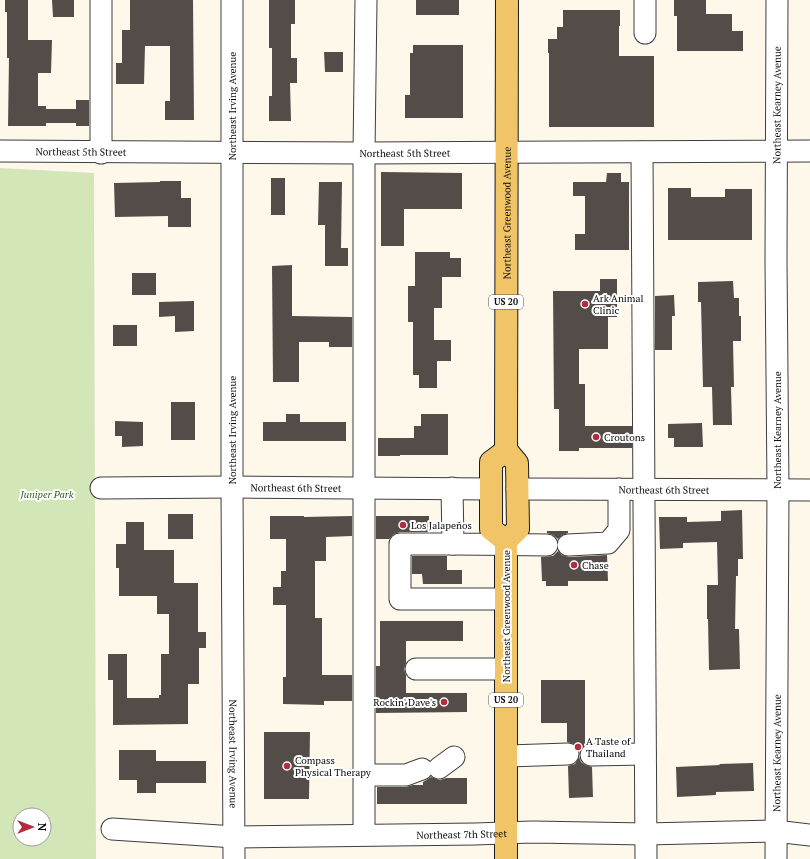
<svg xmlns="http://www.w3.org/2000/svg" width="810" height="859" viewBox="0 0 810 859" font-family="'PT Serif',serif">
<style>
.green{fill:#d3e6b7;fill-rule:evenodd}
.building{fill:#534c48}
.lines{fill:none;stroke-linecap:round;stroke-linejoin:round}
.minor-casing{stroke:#3e3e3e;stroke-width:23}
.major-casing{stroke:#1c1c1c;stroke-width:24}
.minor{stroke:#fff;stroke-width:21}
.major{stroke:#f1c468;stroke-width:22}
.poi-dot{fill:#b32c3e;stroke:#fff;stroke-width:1.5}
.labels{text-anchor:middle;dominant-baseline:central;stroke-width:4;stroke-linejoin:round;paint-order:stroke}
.shield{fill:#fff;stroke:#545454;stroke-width:1}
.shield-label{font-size:9px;font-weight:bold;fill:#0b0b0b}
.street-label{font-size:10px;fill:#0b0b0b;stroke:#fff}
.poi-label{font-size:10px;fill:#0b0b0b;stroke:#fff;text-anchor:start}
.park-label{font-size:10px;font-style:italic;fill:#325e20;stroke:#fff}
</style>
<rect width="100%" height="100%" fill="#fef8eb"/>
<path class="green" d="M 0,168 L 94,173 L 96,859 L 0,859 ZM 20,815 L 44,815 L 44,839 L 20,839 Z"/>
<path class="building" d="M 5,0 L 28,0 L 28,40 L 52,40 L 51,73 L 38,73 L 38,106 L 46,106 L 46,109 L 76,109 L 76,100 L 89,100 L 89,126 L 76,126 L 76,123 L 46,123 L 46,126 L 8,126 L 9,58 L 7,58 L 7,12 L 5,12 Z
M 52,0 L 74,0 L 74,17 L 53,17 Z
M 130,0 L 193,0 L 194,120 L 165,120 L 165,101 L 170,101 L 170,46 L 145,46 L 144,84 L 116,84 L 116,63 L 122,63 L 122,30 L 130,30 Z
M 269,0 L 295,0 L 295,24 L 291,24 L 291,58 L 297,58 L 297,83 L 290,83 L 291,121 L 269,121 L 269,96 L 272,96 L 272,48 L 269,48 Z
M 416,0 L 459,0 L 459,15 L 416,15 Z
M 674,0 L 706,0 L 706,14 L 732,14 L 732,31 L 743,31 L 743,51 L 677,51 L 677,16 L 674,16 Z
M 563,10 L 620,10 L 620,26 L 619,26 L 619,56 L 654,56 L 654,127 L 549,127 L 549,53 L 548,53 L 548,39 L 557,39 L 557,27 L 563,27 Z
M 413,45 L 463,45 L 463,118 L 405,118 L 405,95 L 410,95 L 410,53 L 413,53 Z
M 324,52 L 343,52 L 343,72 L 325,72 Z
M 381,172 L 462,173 L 462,209 L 404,209 L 404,246 L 381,246 Z
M 607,173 L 621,173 L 621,182 L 629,182 L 629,250 L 575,250 L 575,234 L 585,234 L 585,196 L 573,196 L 573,182 L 606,182 Z
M 271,178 L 285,178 L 285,215 L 271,215 Z
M 160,181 L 181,181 L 181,198 L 191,198 L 191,227 L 168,227 L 168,216 L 115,217 L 114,183 L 160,182 Z
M 319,182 L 342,182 L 341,248 L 348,248 L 348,266 L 325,266 L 325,225 L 318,225 Z
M 668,188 L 691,188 L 691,197 L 725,197 L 725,189 L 752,189 L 752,240 L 668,240 Z
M 415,252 L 450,252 L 450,258 L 461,258 L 461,277 L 442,277 L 442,308 L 434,308 L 434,340 L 451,340 L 451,361 L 437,361 L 437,388 L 419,388 L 419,375 L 413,375 L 413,322 L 408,322 L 408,286 L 415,286 Z
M 292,265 L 292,316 L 352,317 L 352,347 L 329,347 L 329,342 L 299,342 L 299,382 L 273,382 L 272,266 Z
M 132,273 L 156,273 L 156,295 L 132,295 Z
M 600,279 L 617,279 L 617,317 L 608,317 L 608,349 L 579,349 L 579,384 L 585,384 L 585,426 L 632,426 L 632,448 L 579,448 L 579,451 L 559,451 L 559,409 L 554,409 L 553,291 L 600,291 Z
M 733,281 L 734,298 L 739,298 L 739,316 L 741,316 L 741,341 L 733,341 L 734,387 L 731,387 L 732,425 L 713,425 L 712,387 L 703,387 L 701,302 L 698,302 L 698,282 Z
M 674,295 L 675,316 L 672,316 L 672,350 L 655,350 L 655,296 Z
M 194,301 L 194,331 L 175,332 L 175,316 L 159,317 L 159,302 Z
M 113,325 L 137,325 L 137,346 L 113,346 Z
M 171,402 L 195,402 L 195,440 L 171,440 Z
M 286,414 L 300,414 L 300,422 L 346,422 L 346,441 L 263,441 L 263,422 L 286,422 Z
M 421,414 L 448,414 L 448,455 L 400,455 L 400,456 L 378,456 L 378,438 L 414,438 L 414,426 L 421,426 Z
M 115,421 L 143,422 L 143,446 L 122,447 L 122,436 L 115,436 Z
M 702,423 L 703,447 L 674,447 L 674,438 L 668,438 L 668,424 Z
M 742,510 L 743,559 L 738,559 L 738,576 L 736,576 L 735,629 L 739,629 L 740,669 L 709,670 L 708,619 L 707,619 L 707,585 L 718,585 L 717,542 L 683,543 L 683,548 L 660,549 L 659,517 L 687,517 L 687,522 L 721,521 L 721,511 Z
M 168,514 L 193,514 L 193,539 L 168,539 Z
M 270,516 L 304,516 L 304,517 L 352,516 L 352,536 L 326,537 L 326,561 L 315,561 L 315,618 L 322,618 L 322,675 L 352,675 L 352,701 L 324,701 L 324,705 L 283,704 L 283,677 L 286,677 L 286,605 L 273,605 L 273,587 L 281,587 L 281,571 L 286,571 L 286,539 L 270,539 Z
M 376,516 L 429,516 L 429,532 L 400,532 L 394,534 L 389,539 L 376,539 Z
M 126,522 L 144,522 L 144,550 L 174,550 L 174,583 L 198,583 L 198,632 L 206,632 L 206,648 L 199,648 L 199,684 L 188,684 L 188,724 L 113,725 L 113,680 L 108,680 L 108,654 L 127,654 L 127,698 L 159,698 L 159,695 L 161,695 L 161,654 L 169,654 L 169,614 L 157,614 L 157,596 L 119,596 L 119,568 L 116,568 L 116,544 L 126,544 Z
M 547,531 L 568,531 L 568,533 L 562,535 L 558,539 L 553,535 L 547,533 Z
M 558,551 L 562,555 L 569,557 L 607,555 L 608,581 L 568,581 L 568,586 L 546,586 L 546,581 L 542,581 L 541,557 L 553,556 Z
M 412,556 L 447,556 L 447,570 L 462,570 L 462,584 L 423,584 L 422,574 L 412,574 Z
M 380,621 L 463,621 L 463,641 L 406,641 L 406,663 L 404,669 L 406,675 L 406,693 L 467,693 L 467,712 L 376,713 L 376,666 L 380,666 Z
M 541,680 L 585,680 L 585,743 L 587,743 L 587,744 L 581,749 L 580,752 L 578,747 L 574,744 L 567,742 L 567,723 L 541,723 Z
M 264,732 L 310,732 L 309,799 L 264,799 Z
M 119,750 L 156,750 L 156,761 L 206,761 L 206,783 L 156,783 L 156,793 L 137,793 L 137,780 L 119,780 Z
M 579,757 L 581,762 L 585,765 L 592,767 L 593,797 L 569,798 L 568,766 L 575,764 Z
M 753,763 L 754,791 L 716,792 L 716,795 L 677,797 L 676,767 L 720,765 L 719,764 Z
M 431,777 L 440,780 L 446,778 L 467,778 L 467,804 L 377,804 L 377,787 L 406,787 L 413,785 L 423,785 L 423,782 Z"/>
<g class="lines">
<defs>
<g id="minor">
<path d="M 101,0 L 101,153"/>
<path id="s1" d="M 232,0 L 232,487 L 234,859"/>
<path d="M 645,0 L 645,33"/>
<path id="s2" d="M 0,151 L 364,153 L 810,151"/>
<path d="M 642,152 L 646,859"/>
<path id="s3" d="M 101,488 L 232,487 L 491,489"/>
<path d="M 452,488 L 453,544 L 547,545"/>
<path id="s4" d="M 517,489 L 810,490"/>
<path d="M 453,544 L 400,544 L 400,599 L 506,599"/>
<path d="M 568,545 L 608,543 L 619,530 L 619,489"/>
<path d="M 416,669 L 506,669"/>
<path d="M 591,755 L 645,754"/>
<path d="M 506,756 L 568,754"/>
<path d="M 439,768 L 454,757"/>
<path d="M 364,775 L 406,775 L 422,769"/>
<path id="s5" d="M 112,829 L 235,837 L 475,834 L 533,832 L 646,834 L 775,831 L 810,835"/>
<path d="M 364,834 L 364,153 L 366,0"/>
<path id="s6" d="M 776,859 L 778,490 L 776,261 L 777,0"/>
</g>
<g id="major">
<path d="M 506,541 L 491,529 L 491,462 L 507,450"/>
<path id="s7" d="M 506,859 L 506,541 L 518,529 L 517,463 L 506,450 L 507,0"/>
</g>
</defs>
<use href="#minor" class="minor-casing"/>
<use href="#major" class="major-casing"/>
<use href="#minor" class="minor"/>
<use href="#major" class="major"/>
</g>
<g class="poi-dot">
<circle cx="585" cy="304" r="4"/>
<circle cx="596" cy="437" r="4"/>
<circle cx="403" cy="525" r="4"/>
<circle cx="574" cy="565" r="4"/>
<circle cx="444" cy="702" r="4"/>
<circle cx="578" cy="747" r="4"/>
<circle cx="287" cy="766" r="4"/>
</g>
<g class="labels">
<g class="shield">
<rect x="489" y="295" width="34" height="14" rx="3"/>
<rect x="489" y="693" width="34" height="14" rx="3"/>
</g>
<g class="shield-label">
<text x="506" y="302">US 20</text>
<text x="506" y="700">US 20</text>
</g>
<g class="street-label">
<text transform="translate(232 106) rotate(-90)">Northeast Irving Avenue</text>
<text stroke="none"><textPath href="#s6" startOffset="754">Northeast Kearney Avenue</textPath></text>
<text stroke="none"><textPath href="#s2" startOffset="81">Northeast 5th Street</textPath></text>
<text stroke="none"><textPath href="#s2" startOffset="405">Northeast 5th Street</textPath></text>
<text stroke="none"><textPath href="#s7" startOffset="655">Northeast Greenwood Avenue</textPath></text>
<text transform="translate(232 430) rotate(-90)">Northeast Irving Avenue</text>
<text transform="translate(777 430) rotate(-90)">Northeast Kearney Avenue</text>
<text stroke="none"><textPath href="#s3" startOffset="195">Northeast 6th Street</textPath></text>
<text stroke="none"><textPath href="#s4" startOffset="147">Northeast 6th Street</textPath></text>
<text transform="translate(506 616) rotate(-90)">Northeast Greenwood Avenue</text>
<text stroke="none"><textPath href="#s1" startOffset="754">Northeast Irving Avenue</textPath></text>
<text stroke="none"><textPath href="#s6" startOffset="106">Northeast Kearney Avenue</textPath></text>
<text stroke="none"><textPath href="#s5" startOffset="350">Northeast 7th Street</textPath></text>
</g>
<g class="poi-label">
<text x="593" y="298">Ark Animal<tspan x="593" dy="12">Clinic</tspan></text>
<text x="604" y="437">Croutons</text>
<text x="411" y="525">Los Jalapeños</text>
<text x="582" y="565">Chase</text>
<text x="436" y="702" text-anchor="end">Rockin' Dave's</text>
<text x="586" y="741">A Taste of<tspan x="586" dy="12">Thailand</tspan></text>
<text x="295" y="760">Compass<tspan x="295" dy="12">Physical Therapy</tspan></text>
</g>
<g class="park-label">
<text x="47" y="494">Juniper Park</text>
</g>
</g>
<g transform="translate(32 827) rotate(90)"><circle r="19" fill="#ffffff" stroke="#9d9d9d"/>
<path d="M0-3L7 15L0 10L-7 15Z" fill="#b32c3e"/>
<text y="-6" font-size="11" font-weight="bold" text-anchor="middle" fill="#0b0b0b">N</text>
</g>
</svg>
